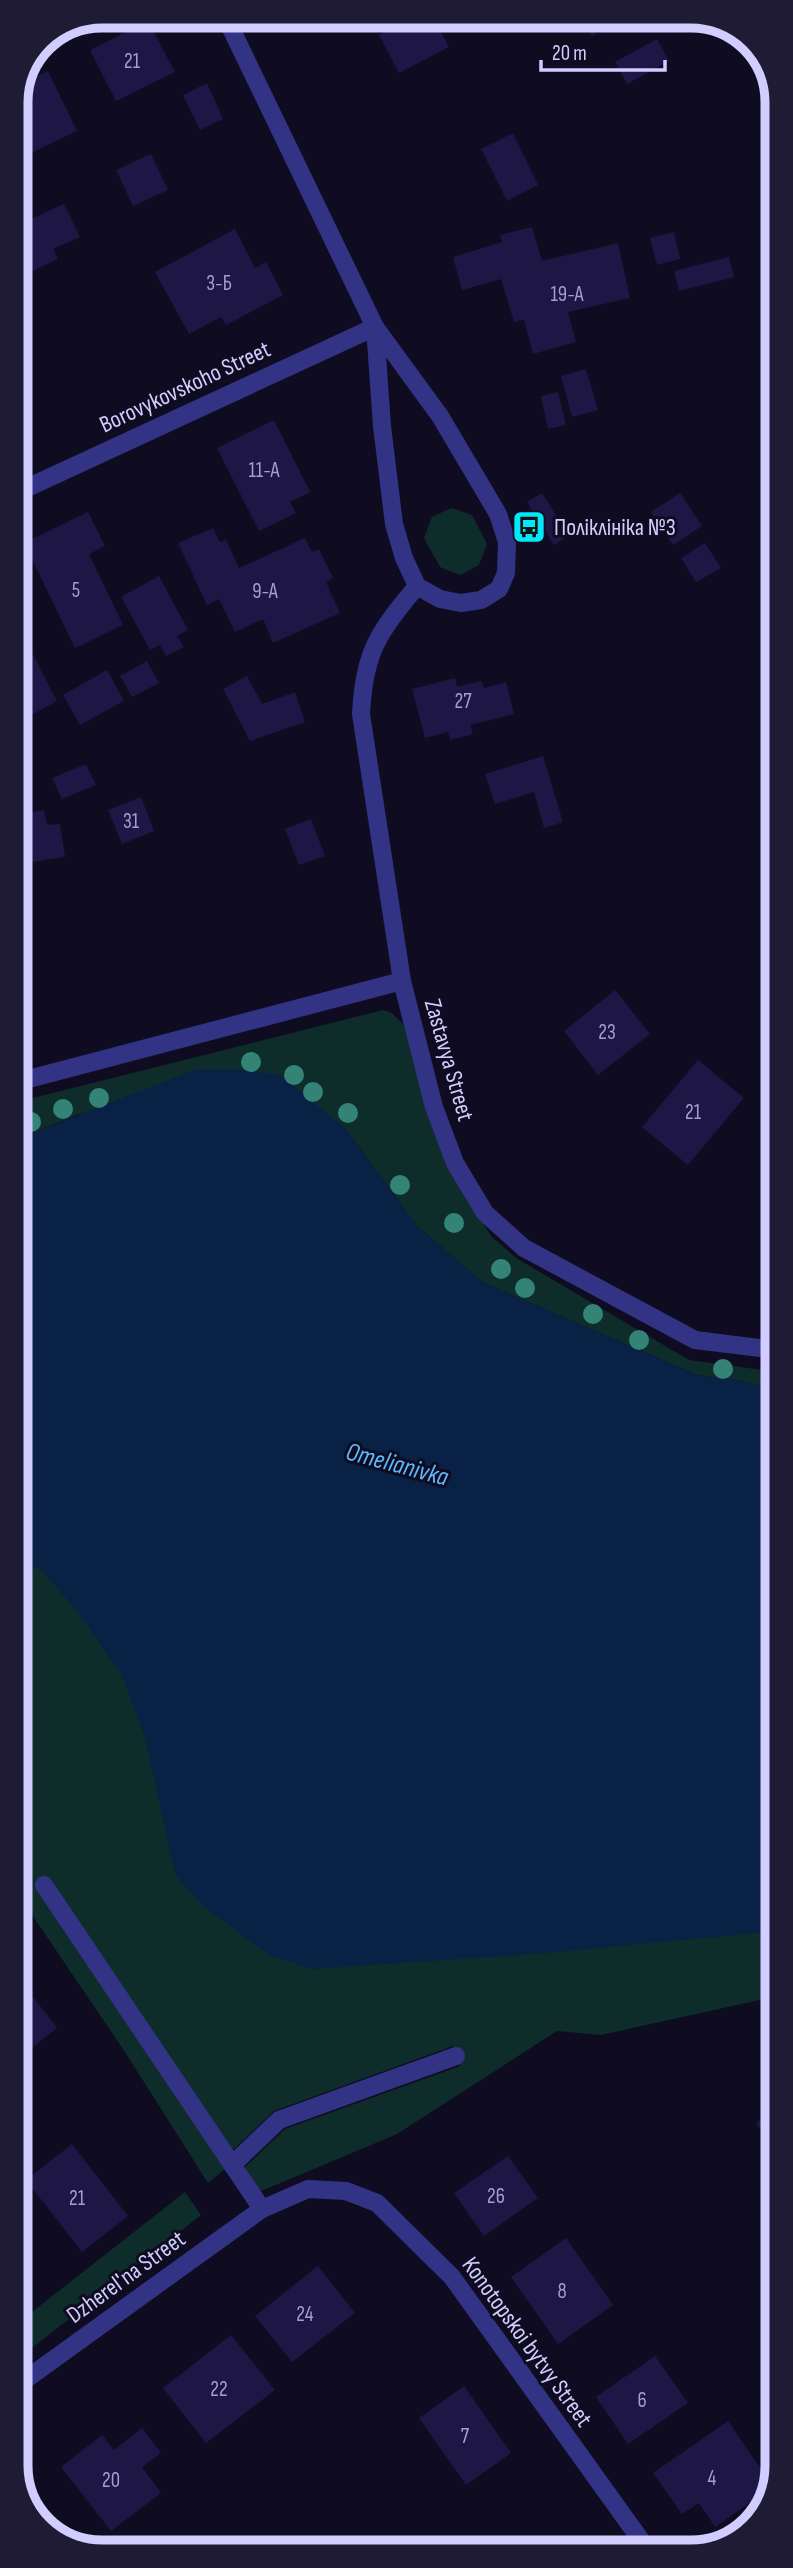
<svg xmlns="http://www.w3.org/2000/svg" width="793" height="2568" viewBox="0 0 793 2568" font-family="'Sofia Sans Condensed',sans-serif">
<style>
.green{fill:#0e2d2a}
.water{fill:#082145}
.building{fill:#1e1644}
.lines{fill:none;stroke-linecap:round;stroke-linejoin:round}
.lane{stroke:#333385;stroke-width:18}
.street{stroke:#333385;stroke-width:18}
.tree{fill:#338477}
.labels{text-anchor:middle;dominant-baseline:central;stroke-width:6;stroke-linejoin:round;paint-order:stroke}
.number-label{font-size:21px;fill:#a49fd0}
.street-label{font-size:24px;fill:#d1cdff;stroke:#0f0c22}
.poi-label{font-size:24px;fill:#d1cdff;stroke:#0f0c22;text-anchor:start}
.water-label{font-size:26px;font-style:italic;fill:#5bbaff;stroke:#0f0c22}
.rim{fill:none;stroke:#d1cdff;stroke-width:9}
</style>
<rect width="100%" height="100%" fill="#0f0c22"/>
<path class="green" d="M 451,508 L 472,515 L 487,544 L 479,565 L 460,575 L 440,567 L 424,538 L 432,517 Z
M 383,1010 L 392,1013 L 410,1031 L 444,1158 L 491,1236 L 516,1258 L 689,1360 L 776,1372 L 776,1391 L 737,1380 L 697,1375 L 482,1282 L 417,1226 L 345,1128 L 82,1113 L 17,1139 L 17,1102 Z
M 18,1536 L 777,1916 L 777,1996 L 601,2035 L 557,2031 L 397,2134 L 259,2192 L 244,2168 L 285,2129 L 460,2066 L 453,2046 L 274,2111 L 232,2151 L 37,1890 L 225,2169 L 208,2183 L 125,2052 L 18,1894 L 18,1836 L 30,1827 L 18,1810 Z
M 185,2192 L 201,2215 L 18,2359 L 18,2323 Z"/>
<path class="water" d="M 197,1069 L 237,1069 L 280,1075 L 345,1128 L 417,1226 L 482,1282 L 697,1375 L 737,1380 L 776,1391 L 777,1931 L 534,1954 L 312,1969 L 269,1955 L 202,1905 L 175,1874 L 145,1737 L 121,1673 L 73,1606 L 39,1568 L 18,1563 L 17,1139 Z"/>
<path class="building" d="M 415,16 L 433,16 L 449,47 L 399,73 L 379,35 Z
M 578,16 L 611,16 L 614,21 L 592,36 Z
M 148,21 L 175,72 L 116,101 L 90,50 Z
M 657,39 L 669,61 L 627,84 L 615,62 Z
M 48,71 L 77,131 L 16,160 L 16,96 L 22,83 Z
M 207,83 L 223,119 L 200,130 L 183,95 Z
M 513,133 L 538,185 L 507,201 L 481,149 Z
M 151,154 L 168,190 L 133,206 L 116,170 Z
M 64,204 L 80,237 L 53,249 L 58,259 L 16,279 L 16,226 Z
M 532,227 L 542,261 L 618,243 L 630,298 L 568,312 L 576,342 L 533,354 L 524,320 L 514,322 L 501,279 L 462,290 L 453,257 L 502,242 L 500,235 Z
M 235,229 L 255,268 L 266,262 L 283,295 L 226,325 L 221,317 L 189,334 L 155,272 Z
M 674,232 L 680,259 L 657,265 L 650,238 Z
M 729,257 L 734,277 L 679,291 L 674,271 Z
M 586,369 L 598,410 L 572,417 L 561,376 Z
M 558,392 L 566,425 L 548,429 L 541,396 Z
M 274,420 L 310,492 L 290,502 L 296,513 L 259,531 L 217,448 Z
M 542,493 L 569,535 L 554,545 L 527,502 Z
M 680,493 L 702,526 L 673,545 L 651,512 Z
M 88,512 L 105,546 L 89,554 L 123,625 L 75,648 L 24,543 Z
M 213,528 L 220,542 L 226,539 L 239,568 L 305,538 L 312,552 L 319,549 L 333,578 L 326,582 L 340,613 L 273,643 L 263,619 L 235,632 L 219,599 L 207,605 L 178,543 Z
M 705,543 L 721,568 L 696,582 L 681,558 Z
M 159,576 L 188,630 L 177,636 L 184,647 L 166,656 L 160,645 L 150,650 L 121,597 Z
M 17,624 L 57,701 L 17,723 Z
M 147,661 L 159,683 L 132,697 L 120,676 Z
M 107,670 L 124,701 L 80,725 L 63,695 Z
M 247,676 L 262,704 L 295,692 L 305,722 L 250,741 L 223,689 Z
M 455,678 L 457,687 L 481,681 L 484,688 L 506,682 L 514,714 L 470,725 L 473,734 L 450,740 L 448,732 L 425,738 L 412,689 Z
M 543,756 L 563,822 L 544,828 L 534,792 L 495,804 L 485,774 Z
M 86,764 L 96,785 L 62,799 L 52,778 Z
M 141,797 L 154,831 L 122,844 L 108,810 Z
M 44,810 L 47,825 L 60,824 L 65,857 L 17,864 L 17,815 Z
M 311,819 L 325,856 L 299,865 L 285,829 Z
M 17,989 L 20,999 L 25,998 L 32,1037 L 17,1039 Z
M 615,990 L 650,1034 L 598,1075 L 564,1031 Z
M 698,1060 L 744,1098 L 688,1165 L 642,1127 Z
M 18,1977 L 57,2028 L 18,2059 Z
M 777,2109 L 777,2153 L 756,2123 Z
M 72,2144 L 128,2216 L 82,2252 L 26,2180 Z
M 508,2156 L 538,2198 L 484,2236 L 454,2193 Z
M 566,2238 L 613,2305 L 558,2344 L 511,2277 Z
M 318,2266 L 355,2313 L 292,2362 L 255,2316 Z
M 231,2335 L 275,2390 L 206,2443 L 163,2388 Z
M 655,2356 L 688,2403 L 628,2444 L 596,2397 Z
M 464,2386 L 511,2453 L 466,2485 L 419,2418 Z
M 728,2421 L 771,2484 L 770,2489 L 715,2527 L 699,2503 L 682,2514 L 653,2473 Z
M 142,2428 L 161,2453 L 142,2467 L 161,2493 L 111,2531 L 61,2467 L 102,2435 L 114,2450 Z
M 575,2539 L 583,2550 L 559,2550 Z"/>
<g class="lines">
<path class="lane" d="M 225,16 L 375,327 L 440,416 L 498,514 L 507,542 L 506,573 L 499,589 L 481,600 L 461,603 L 440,599 L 417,586 L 404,558 L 394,524 L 382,426 L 375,327
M 44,1885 L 262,2209
M 232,2165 L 279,2120 L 456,2056"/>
<path class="street" d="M 16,493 L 375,327
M 417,586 C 378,633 364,652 361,714 L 402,981 L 434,1107 L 455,1163 L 485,1213 L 524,1248 L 695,1340 L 776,1350
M 17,1082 L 402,981
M 18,2385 L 262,2209 L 308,2189 L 346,2191 L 377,2203 L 452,2277 L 648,2550"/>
</g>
<g class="tree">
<circle cx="251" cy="1062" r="10"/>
<circle cx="294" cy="1075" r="10"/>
<circle cx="313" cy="1092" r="10"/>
<circle cx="99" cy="1098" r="10"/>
<circle cx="63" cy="1109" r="10"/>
<circle cx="348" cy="1113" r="10"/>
<circle cx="31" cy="1122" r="10"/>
<circle cx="400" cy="1185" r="10"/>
<circle cx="454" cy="1223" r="10"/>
<circle cx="501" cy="1269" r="10"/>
<circle cx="525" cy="1288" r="10"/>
<circle cx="593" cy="1314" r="10"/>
<circle cx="639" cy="1340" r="10"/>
<circle cx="723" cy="1369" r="10"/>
</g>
<defs>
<symbol id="bus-square" viewBox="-11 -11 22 22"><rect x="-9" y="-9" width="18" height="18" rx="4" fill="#00e9f8" stroke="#0f0c22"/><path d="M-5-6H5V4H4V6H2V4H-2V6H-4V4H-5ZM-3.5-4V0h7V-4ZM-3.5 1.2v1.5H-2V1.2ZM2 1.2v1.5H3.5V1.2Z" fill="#111"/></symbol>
</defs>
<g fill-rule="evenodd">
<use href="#bus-square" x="510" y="508" width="38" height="38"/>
</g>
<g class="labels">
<g class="number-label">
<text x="132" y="61">21</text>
<text x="219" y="283">3-Б</text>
<text x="567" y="294">19-А</text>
<text x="264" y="470">11-А</text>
<text x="76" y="590">5</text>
<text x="265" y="591">9-А</text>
<text x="463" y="701">27</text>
<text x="131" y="821">31</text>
<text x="607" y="1032">23</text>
<text x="693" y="1112">21</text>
<text x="496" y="2196">26</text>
<text x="77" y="2198">21</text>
<text x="562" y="2291">8</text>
<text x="305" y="2314">24</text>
<text x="219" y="2389">22</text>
<text x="642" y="2400">6</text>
<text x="465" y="2436">7</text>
<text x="712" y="2478">4</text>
<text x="111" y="2480">20</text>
</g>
<g class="street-label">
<text transform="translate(185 387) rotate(-25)">Borovykovskoho Street</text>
<text transform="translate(449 1060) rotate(74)">Zastavya Street</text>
<text transform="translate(126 2277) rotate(-36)">Dzherelʹna Street</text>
<text transform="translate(527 2342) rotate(54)">Konotopskoi bytvy Street</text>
</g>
<g class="poi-label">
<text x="554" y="527">Поліклініка №3</text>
</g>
<g class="water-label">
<text transform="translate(397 1465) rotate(15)">Omelianivka</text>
</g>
</g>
<path d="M0 0H793V2568H0ZM102 28H691A74 74 0 0 1 765 102V2466A74 74 0 0 1 691 2540H102A74 74 0 0 1 28 2466V102A74 74 0 0 1 102 28Z" fill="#1f1b34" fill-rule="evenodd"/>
<path class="rim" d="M102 28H691A74 74 0 0 1 765 102V2466A74 74 0 0 1 691 2540H102A74 74 0 0 1 28 2466V102A74 74 0 0 1 102 28Z"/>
<path d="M541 60v10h124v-10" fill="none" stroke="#d1cdff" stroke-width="3.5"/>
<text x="552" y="60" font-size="21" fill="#d1cdff" stroke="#0f0c22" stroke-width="5" paint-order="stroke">20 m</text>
</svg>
